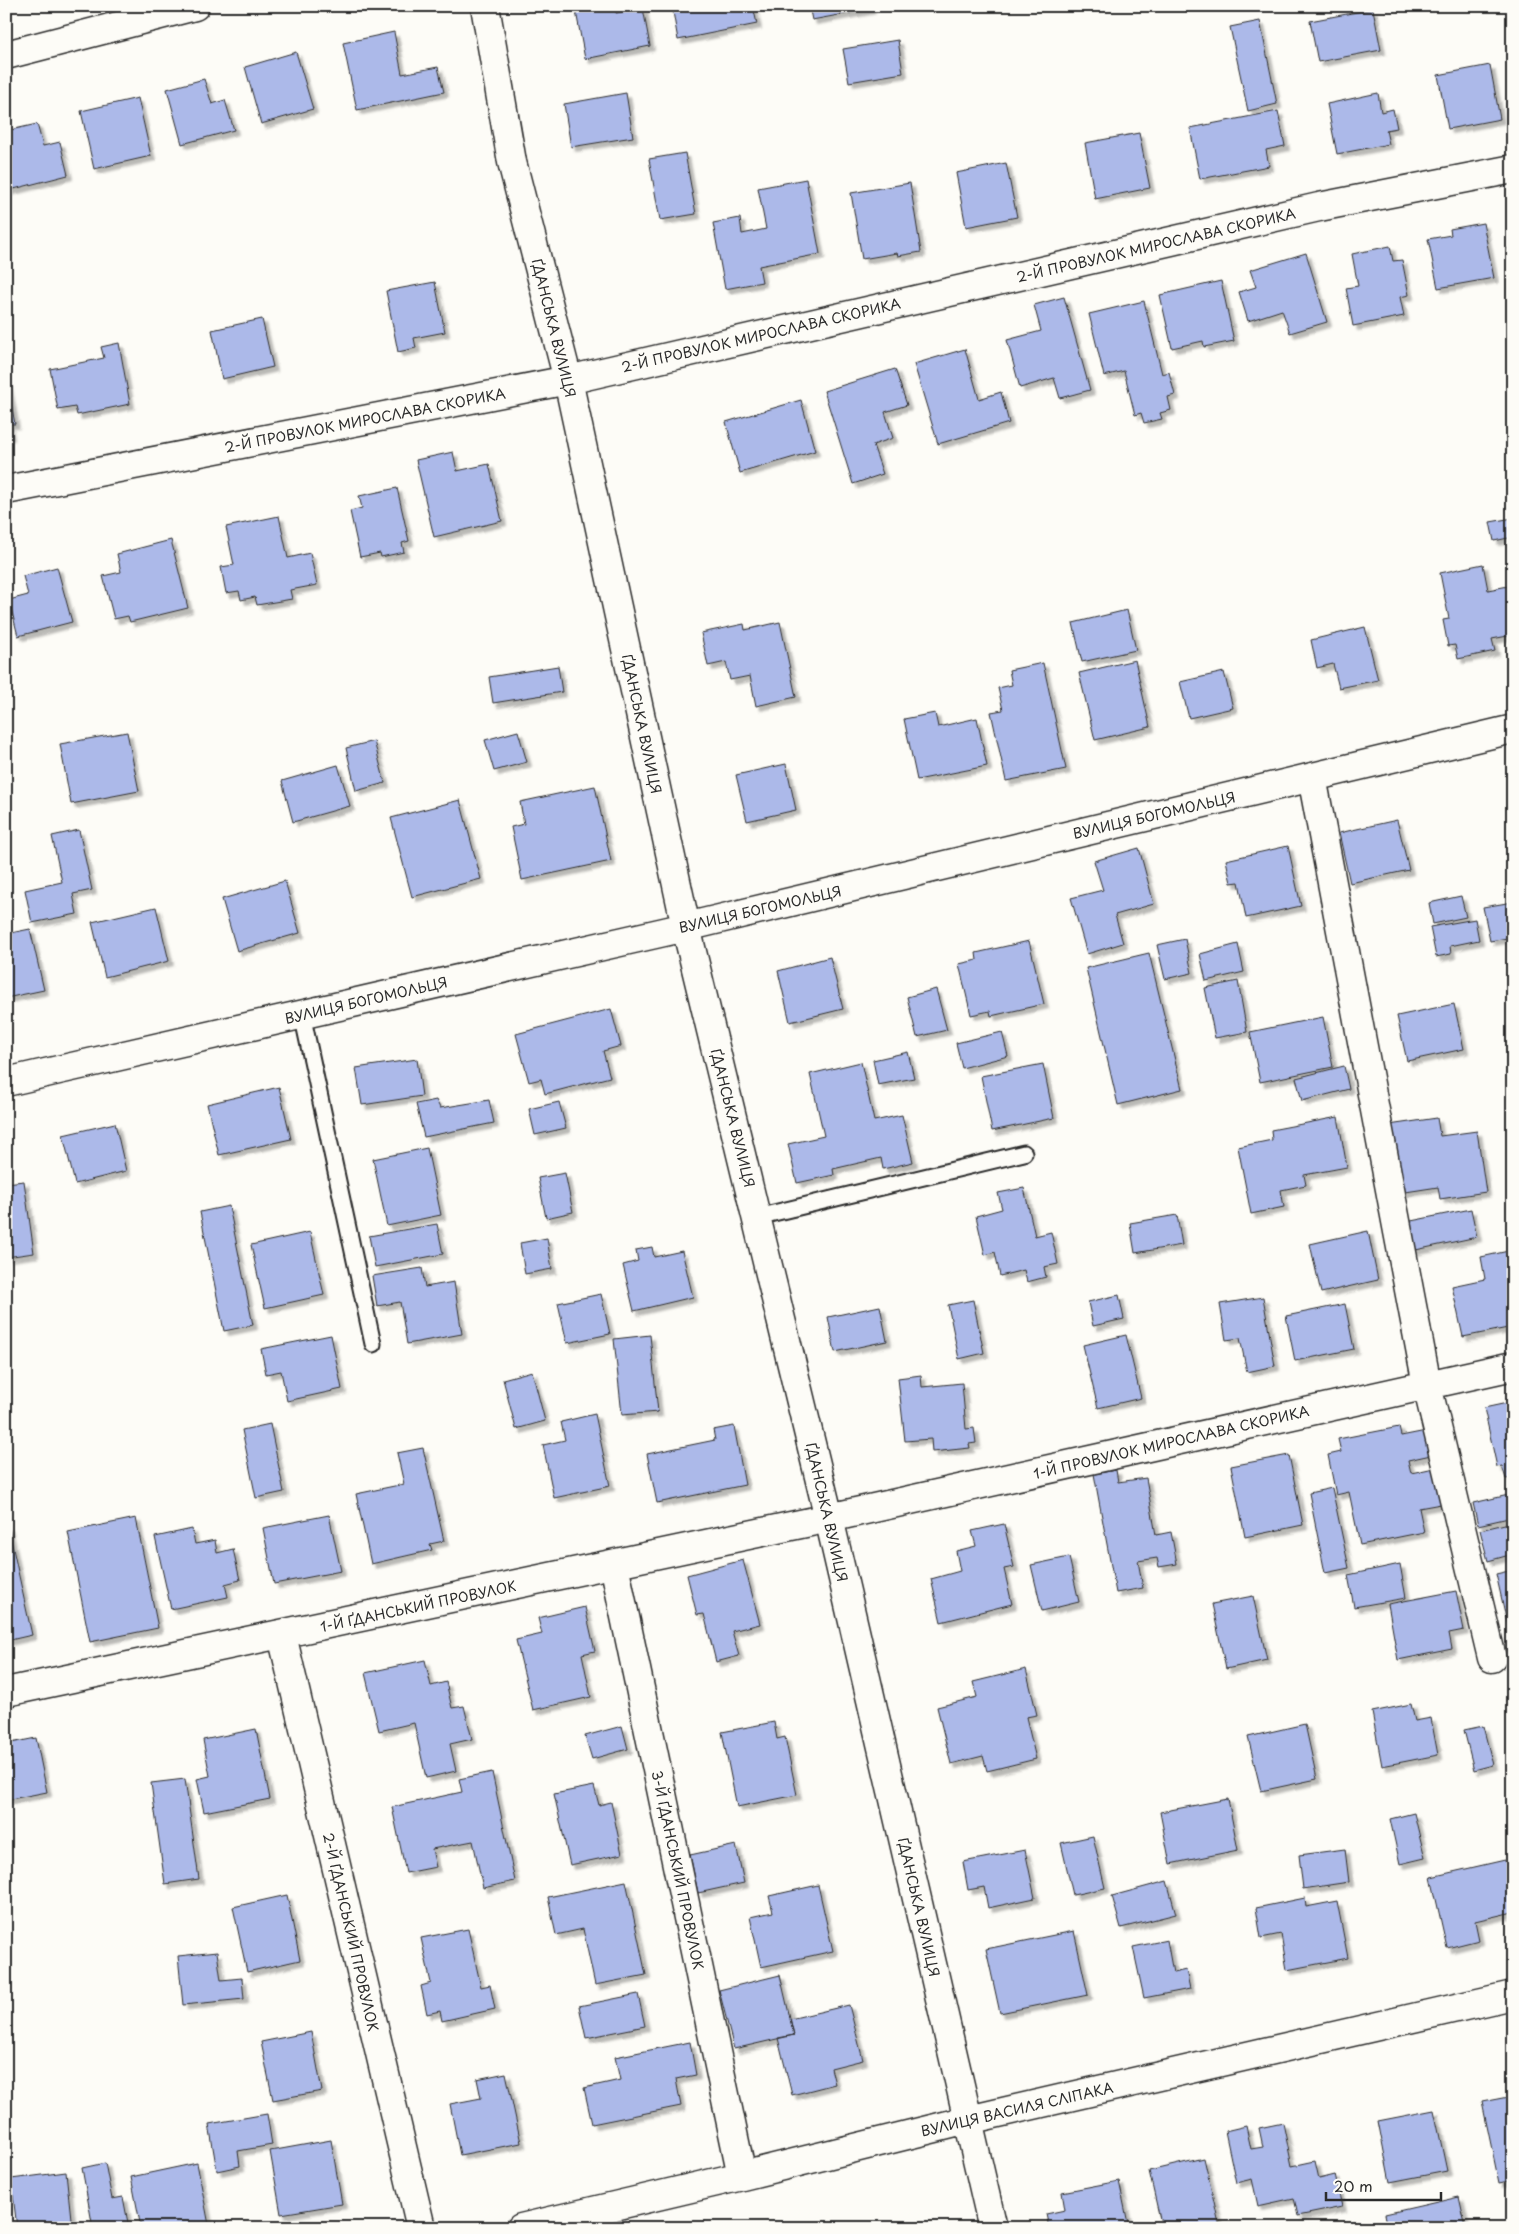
<svg xmlns="http://www.w3.org/2000/svg" width="1519" height="2234" viewBox="0 0 1519 2234" font-family="'Playpen Sans',sans-serif">
<style>
.building{fill:#acb9e9;stroke:#2b2b2b;filter:url(#shadow)}
.lines{fill:none;stroke-linecap:round;stroke-linejoin:round}
.lane-casing{stroke:#2b2b2b;stroke-width:19}
.street-casing{stroke:#2b2b2b;stroke-width:31}
.lane{stroke:#fdfcf7;stroke-width:15}
.street{stroke:#fdfcf7;stroke-width:28}
.labels{text-anchor:middle;dominant-baseline:central;stroke-width:5;stroke-linejoin:round;paint-order:stroke}
.street-label{font-size:14px;fill:#2b2b2b;stroke:#fdfcf7}
</style>
<defs>
<filter id="shadow"><feDropShadow dx="4.5" dy="4.5" stdDeviation="1" flood-color="#0004"/></filter>
</defs>
<rect width="100%" height="100%" fill="#fdfcf7"/>
<filter id="ink" filterUnits="userSpaceOnUse"><feTurbulence type="fractalNoise" baseFrequency=".02" numOctaves="2"/><feDisplacementMap in="SourceGraphic" scale="10" xChannelSelector="R" yChannelSelector="G"/><feConvolveMatrix kernelMatrix="1 2 1 2 8 2 1 2 1" color-interpolation-filters="sRGB"/></filter>
<g filter="url(#ink)">
<path class="building" d="M 575,6 L 615,6 L 616,13 L 643,8 L 650,46 L 585,59 Z
M 672,6 L 753,6 L 757,24 L 678,40 Z
M 809,6 L 870,6 L 871,9 L 812,20 Z
M 1373,9 L 1381,50 L 1318,62 L 1310,21 Z
M 1260,21 L 1277,104 L 1248,111 L 1230,27 Z
M 394,32 L 402,74 L 438,67 L 444,92 L 357,110 L 343,43 Z
M 898,40 L 903,73 L 849,82 L 843,49 Z
M 296,52 L 313,109 L 261,124 L 245,67 Z
M 1490,65 L 1500,119 L 1448,129 L 1438,75 Z
M 204,79 L 212,104 L 225,100 L 234,130 L 182,144 L 167,89 Z
M 626,93 L 633,137 L 571,147 L 564,104 Z
M 1378,93 L 1381,112 L 1393,109 L 1397,128 L 1386,130 L 1389,144 L 1337,154 L 1327,104 Z
M 138,98 L 151,156 L 94,169 L 81,111 Z
M 1278,111 L 1285,146 L 1266,150 L 1269,166 L 1200,179 L 1190,128 Z
M 37,124 L 43,146 L 60,142 L 68,175 L 6,191 L 6,131 Z
M 1139,133 L 1150,188 L 1095,199 L 1085,143 Z
M 685,153 L 696,214 L 660,220 L 649,159 Z
M 1006,163 L 1017,217 L 966,227 L 956,173 Z
M 806,179 L 820,254 L 759,266 L 762,282 L 725,289 L 713,223 L 740,218 L 742,234 L 766,229 L 758,188 Z
M 910,183 L 921,252 L 898,256 L 897,253 L 862,259 L 851,193 Z
M 1483,223 L 1494,278 L 1438,288 L 1428,239 L 1451,235 L 1450,229 Z
M 1390,246 L 1393,261 L 1402,260 L 1409,295 L 1400,297 L 1404,316 L 1353,326 L 1346,288 L 1358,286 L 1352,254 Z
M 1513,247 L 1513,272 L 1508,248 Z
M 1306,253 L 1327,322 L 1290,333 L 1282,310 L 1248,321 L 1239,292 L 1256,287 L 1250,270 Z
M 1221,281 L 1234,341 L 1204,347 L 1203,341 L 1172,348 L 1160,295 Z
M 435,282 L 445,332 L 414,338 L 416,348 L 398,352 L 386,291 Z
M 1064,297 L 1090,390 L 1060,398 L 1054,378 L 1020,388 L 1007,340 L 1041,331 L 1034,305 Z
M 1144,301 L 1162,374 L 1169,372 L 1175,395 L 1168,397 L 1171,410 L 1160,413 L 1162,419 L 1144,423 L 1141,413 L 1135,415 L 1124,371 L 1104,376 L 1089,314 Z
M 262,319 L 273,367 L 222,379 L 212,330 Z
M 119,343 L 130,404 L 77,415 L 75,407 L 58,410 L 50,369 L 104,358 L 101,347 Z
M 965,349 L 979,399 L 1001,392 L 1009,423 L 938,444 L 914,364 Z
M 895,369 L 907,405 L 885,412 L 893,438 L 873,445 L 883,474 L 853,484 L 824,391 Z
M 6,376 L 15,424 L 8,424 L 10,436 L 6,436 Z
M 801,400 L 815,451 L 740,473 L 726,422 Z
M 453,452 L 457,471 L 489,464 L 502,521 L 434,537 L 416,460 Z
M 397,488 L 409,541 L 402,543 L 404,552 L 381,557 L 380,553 L 360,557 L 350,511 L 362,508 L 359,496 Z
M 279,516 L 288,558 L 310,553 L 317,585 L 290,590 L 292,599 L 257,605 L 255,597 L 241,600 L 239,591 L 226,593 L 221,567 L 234,565 L 226,527 Z
M 1513,518 L 1513,537 L 1494,541 L 1490,522 Z
M 171,540 L 188,608 L 130,622 L 128,616 L 114,619 L 103,576 L 121,572 L 117,554 Z
M 1483,564 L 1488,590 L 1513,585 L 1513,635 L 1492,639 L 1495,651 L 1458,659 L 1455,645 L 1448,646 L 1443,620 L 1449,619 L 1440,573 Z
M 57,567 L 72,622 L 18,636 L 9,600 L 28,595 L 23,576 Z
M 1127,610 L 1136,650 L 1082,662 L 1073,623 Z
M 780,622 L 796,697 L 756,706 L 750,676 L 730,680 L 726,662 L 708,666 L 701,633 L 744,624 L 745,630 Z
M 1365,627 L 1378,680 L 1339,688 L 1333,664 L 1317,668 L 1311,640 Z
M 1135,660 L 1150,727 L 1095,740 L 1079,673 Z
M 1043,663 L 1066,769 L 1006,781 L 991,712 L 1003,710 L 998,688 L 1012,685 L 1009,670 Z
M 558,666 L 562,692 L 493,703 L 489,677 Z
M 1224,672 L 1233,708 L 1189,718 L 1180,682 Z
M 935,713 L 938,727 L 977,718 L 987,766 L 917,780 L 904,719 Z
M 518,731 L 527,762 L 494,771 L 485,740 Z
M 127,732 L 139,791 L 71,804 L 60,744 Z
M 374,741 L 385,783 L 356,791 L 346,748 Z
M 786,764 L 796,810 L 747,821 L 736,775 Z
M 338,765 L 350,806 L 293,822 L 282,781 Z
M 595,786 L 611,861 L 522,880 L 511,827 L 524,824 L 520,802 Z
M 460,800 L 481,879 L 412,897 L 391,818 Z
M 1397,820 L 1409,870 L 1350,883 L 1339,833 Z
M 79,830 L 92,890 L 73,894 L 77,914 L 32,923 L 25,890 L 62,882 L 52,836 Z
M 1288,846 L 1301,906 L 1246,918 L 1239,882 L 1231,883 L 1226,860 Z
M 1139,848 L 1154,904 L 1115,915 L 1123,943 L 1087,954 L 1071,898 L 1103,890 L 1094,861 Z
M 285,881 L 300,933 L 237,951 L 222,899 Z
M 1461,896 L 1466,917 L 1433,924 L 1429,903 Z
M 1513,902 L 1513,937 L 1490,941 L 1483,907 Z
M 156,907 L 169,961 L 105,977 L 92,922 Z
M 1475,919 L 1479,940 L 1450,946 L 1451,954 L 1436,957 L 1430,927 Z
M 30,929 L 44,990 L 6,998 L 6,934 Z
M 1185,939 L 1192,973 L 1165,979 L 1157,945 Z
M 1029,941 L 1044,1004 L 991,1016 L 990,1011 L 971,1015 L 959,964 L 977,960 L 976,953 Z
M 1238,944 L 1244,972 L 1206,981 L 1200,954 Z
M 1149,953 L 1182,1089 L 1118,1105 L 1086,968 Z
M 830,957 L 843,1009 L 790,1022 L 778,971 Z
M 1238,981 L 1247,1032 L 1215,1038 L 1205,988 Z
M 936,989 L 947,1030 L 917,1037 L 907,997 Z
M 1454,1004 L 1464,1049 L 1407,1061 L 1397,1016 Z
M 611,1009 L 621,1046 L 603,1051 L 610,1077 L 545,1094 L 541,1079 L 529,1082 L 516,1034 Z
M 1323,1017 L 1333,1067 L 1260,1082 L 1250,1032 Z
M 1002,1032 L 1008,1056 L 962,1068 L 956,1043 Z
M 908,1052 L 914,1078 L 878,1085 L 873,1060 Z
M 417,1059 L 422,1096 L 362,1105 L 356,1068 Z
M 861,1062 L 874,1121 L 902,1115 L 913,1162 L 883,1169 L 881,1158 L 833,1169 L 834,1175 L 797,1183 L 788,1144 L 824,1136 L 810,1074 Z
M 1043,1064 L 1054,1118 L 992,1131 L 981,1076 Z
M 1344,1066 L 1349,1089 L 1302,1101 L 1296,1078 Z
M 279,1087 L 291,1139 L 219,1155 L 207,1104 Z
M 436,1100 L 440,1108 L 489,1100 L 494,1123 L 424,1137 L 416,1104 Z
M 559,1102 L 566,1128 L 535,1135 L 529,1109 Z
M 1338,1117 L 1347,1167 L 1304,1175 L 1306,1185 L 1281,1190 L 1284,1207 L 1251,1214 L 1238,1147 L 1272,1140 L 1271,1130 Z
M 1437,1118 L 1440,1136 L 1477,1131 L 1486,1192 L 1440,1199 L 1438,1187 L 1399,1193 L 1389,1125 Z
M 115,1123 L 126,1171 L 75,1184 L 63,1135 Z
M 427,1148 L 441,1215 L 387,1226 L 373,1159 Z
M 565,1173 L 573,1212 L 546,1218 L 538,1178 Z
M 24,1181 L 34,1253 L 6,1257 L 6,1183 Z
M 1024,1188 L 1035,1236 L 1051,1232 L 1058,1264 L 1044,1267 L 1046,1277 L 1027,1282 L 1024,1270 L 1000,1276 L 995,1252 L 985,1255 L 976,1216 L 1002,1209 L 998,1193 Z
M 229,1206 L 253,1325 L 224,1331 L 200,1212 Z
M 1471,1209 L 1477,1237 L 1411,1251 L 1406,1222 Z
M 1177,1215 L 1182,1245 L 1135,1253 L 1130,1223 Z
M 1513,1222 L 1513,1243 L 1509,1223 Z
M 437,1224 L 443,1254 L 375,1267 L 369,1236 Z
M 1368,1231 L 1378,1280 L 1321,1293 L 1310,1244 Z
M 310,1232 L 324,1295 L 265,1308 L 251,1245 Z
M 547,1238 L 552,1269 L 525,1274 L 520,1243 Z
M 652,1247 L 654,1257 L 682,1251 L 693,1297 L 634,1311 L 623,1265 L 638,1261 L 636,1250 Z
M 1513,1250 L 1513,1327 L 1463,1337 L 1452,1286 L 1485,1279 L 1481,1257 Z
M 422,1268 L 425,1287 L 454,1282 L 462,1334 L 407,1344 L 400,1302 L 377,1306 L 372,1276 Z
M 601,1294 L 610,1334 L 567,1343 L 558,1303 Z
M 1119,1295 L 1124,1319 L 1093,1326 L 1088,1302 Z
M 1263,1297 L 1275,1366 L 1247,1372 L 1240,1338 L 1226,1340 L 1220,1304 Z
M 973,1300 L 984,1353 L 959,1359 L 948,1305 Z
M 1345,1304 L 1354,1349 L 1295,1361 L 1286,1316 Z
M 880,1306 L 887,1341 L 835,1352 L 828,1317 Z
M 331,1335 L 342,1389 L 287,1401 L 281,1371 L 266,1374 L 261,1349 Z
M 650,1335 L 658,1412 L 622,1415 L 614,1339 Z
M 1126,1335 L 1141,1398 L 1098,1408 L 1083,1345 Z
M 532,1371 L 545,1421 L 516,1429 L 503,1379 Z
M 921,1375 L 922,1387 L 962,1383 L 966,1429 L 974,1428 L 976,1443 L 969,1444 L 970,1448 L 932,1452 L 931,1439 L 905,1441 L 898,1378 Z
M 1509,1389 L 1513,1389 L 1513,1478 L 1506,1479 L 1502,1466 L 1497,1467 L 1484,1408 L 1512,1402 Z
M 595,1414 L 610,1486 L 554,1498 L 543,1445 L 565,1440 L 561,1422 Z
M 270,1424 L 284,1492 L 256,1498 L 242,1430 Z
M 734,1426 L 745,1485 L 657,1503 L 647,1454 L 715,1440 L 713,1430 Z
M 1399,1427 L 1401,1436 L 1426,1431 L 1431,1455 L 1408,1460 L 1411,1473 L 1434,1468 L 1441,1504 L 1419,1508 L 1424,1532 L 1360,1545 L 1349,1492 L 1336,1495 L 1328,1455 L 1341,1452 L 1338,1439 Z
M 423,1448 L 444,1541 L 430,1544 L 432,1550 L 371,1564 L 356,1494 L 404,1484 L 397,1453 Z
M 1289,1455 L 1303,1525 L 1245,1537 L 1231,1466 Z
M 1116,1470 L 1118,1482 L 1146,1478 L 1156,1535 L 1171,1532 L 1177,1564 L 1159,1567 L 1157,1558 L 1138,1561 L 1143,1588 L 1116,1593 L 1094,1474 Z
M 1332,1488 L 1349,1568 L 1325,1573 L 1309,1493 Z
M 1513,1494 L 1513,1517 L 1478,1525 L 1473,1503 Z
M 329,1515 L 341,1571 L 274,1584 L 263,1528 Z
M 136,1518 L 158,1628 L 90,1642 L 68,1532 Z
M 1513,1522 L 1513,1554 L 1488,1561 L 1480,1530 Z
M 1004,1524 L 1014,1567 L 1004,1569 L 1012,1604 L 941,1622 L 931,1579 L 960,1571 L 956,1551 L 976,1546 L 972,1531 Z
M 8,1526 L 32,1635 L 6,1641 L 6,1527 Z
M 192,1529 L 195,1544 L 215,1540 L 217,1553 L 233,1549 L 240,1580 L 225,1584 L 228,1597 L 171,1609 L 155,1537 Z
M 1069,1557 L 1079,1602 L 1042,1611 L 1031,1565 Z
M 743,1560 L 760,1624 L 732,1631 L 739,1656 L 716,1662 L 704,1614 L 697,1615 L 687,1575 Z
M 1400,1564 L 1406,1598 L 1354,1607 L 1348,1575 Z
M 1513,1570 L 1513,1644 L 1512,1644 L 1496,1574 Z
M 1456,1591 L 1464,1630 L 1449,1633 L 1452,1649 L 1398,1660 L 1388,1604 Z
M 1253,1596 L 1267,1660 L 1226,1669 L 1212,1604 Z
M 585,1607 L 595,1651 L 582,1654 L 591,1697 L 533,1710 L 516,1640 L 542,1634 L 538,1618 Z
M 425,1660 L 431,1686 L 446,1682 L 452,1708 L 464,1706 L 472,1739 L 450,1744 L 456,1771 L 426,1778 L 414,1723 L 379,1731 L 365,1673 Z
M 1026,1669 L 1037,1715 L 1026,1717 L 1036,1759 L 987,1771 L 983,1756 L 951,1764 L 937,1707 L 977,1697 L 973,1682 Z
M 1411,1704 L 1415,1721 L 1431,1718 L 1438,1755 L 1382,1766 L 1372,1712 Z
M 774,1722 L 777,1739 L 785,1737 L 797,1795 L 737,1807 L 722,1732 Z
M 1305,1724 L 1317,1779 L 1261,1791 L 1248,1737 Z
M 622,1726 L 628,1749 L 592,1759 L 585,1736 Z
M 1483,1726 L 1493,1765 L 1474,1770 L 1464,1730 Z
M 256,1729 L 270,1799 L 204,1812 L 197,1779 L 210,1776 L 203,1740 Z
M 36,1738 L 47,1792 L 6,1800 L 6,1744 Z
M 492,1772 L 515,1881 L 483,1888 L 473,1841 L 432,1849 L 436,1867 L 406,1873 L 392,1807 L 462,1792 L 459,1779 Z
M 185,1779 L 199,1879 L 165,1884 L 151,1783 Z
M 594,1786 L 599,1805 L 611,1802 L 622,1854 L 570,1865 L 554,1794 Z
M 1228,1799 L 1238,1850 L 1170,1864 L 1160,1812 Z
M 1414,1813 L 1425,1858 L 1400,1864 L 1390,1819 Z
M 1093,1836 L 1105,1888 L 1073,1895 L 1061,1843 Z
M 736,1845 L 744,1883 L 698,1893 L 690,1855 Z
M 1345,1849 L 1349,1882 L 1303,1889 L 1299,1855 Z
M 1025,1850 L 1035,1898 L 988,1908 L 984,1887 L 968,1890 L 963,1862 Z
M 1505,1860 L 1513,1891 L 1513,1912 L 1475,1921 L 1479,1940 L 1447,1948 L 1431,1877 Z
M 626,1881 L 646,1975 L 595,1985 L 583,1929 L 556,1935 L 548,1897 Z
M 1167,1881 L 1176,1914 L 1121,1928 L 1112,1896 Z
M 818,1885 L 833,1951 L 761,1967 L 750,1917 L 773,1912 L 769,1896 Z
M 287,1895 L 300,1960 L 247,1972 L 233,1907 Z
M 1305,1898 L 1306,1907 L 1337,1901 L 1348,1958 L 1287,1970 L 1281,1934 L 1261,1938 L 1256,1908 Z
M 468,1929 L 481,1987 L 490,1985 L 495,2009 L 442,2021 L 440,2011 L 427,2014 L 421,1986 L 431,1983 L 421,1938 Z
M 1074,1931 L 1088,1995 L 1000,2013 L 986,1949 Z
M 1167,1940 L 1173,1973 L 1186,1970 L 1190,1989 L 1144,1998 L 1133,1947 Z
M 217,1952 L 221,1980 L 242,1978 L 244,1999 L 183,2005 L 178,1956 Z
M 780,1975 L 794,2035 L 734,2049 L 719,1990 Z
M 638,1994 L 645,2026 L 586,2038 L 579,2006 Z
M 849,2005 L 863,2060 L 831,2068 L 835,2084 L 792,2095 L 778,2038 L 794,2035 L 790,2019 Z
M 311,2032 L 322,2091 L 273,2100 L 261,2042 Z
M 690,2042 L 696,2075 L 676,2079 L 681,2106 L 592,2124 L 584,2088 L 620,2080 L 615,2057 Z
M 506,2073 L 521,2143 L 460,2155 L 450,2104 L 481,2098 L 477,2079 Z
M 1513,2096 L 1513,2180 L 1499,2183 L 1482,2102 Z
M 1434,2110 L 1447,2171 L 1390,2182 L 1378,2121 Z
M 267,2114 L 272,2145 L 238,2151 L 240,2166 L 217,2171 L 209,2124 Z
M 1283,2123 L 1292,2166 L 1315,2161 L 1319,2179 L 1335,2175 L 1342,2207 L 1298,2216 L 1294,2198 L 1258,2206 L 1252,2179 L 1236,2183 L 1225,2131 L 1246,2126 L 1251,2149 L 1263,2147 L 1259,2128 Z
M 331,2140 L 342,2204 L 281,2214 L 270,2151 Z
M 1204,2158 L 1220,2228 L 1162,2228 L 1149,2171 Z
M 105,2163 L 112,2199 L 123,2197 L 129,2228 L 93,2228 L 82,2168 Z
M 197,2163 L 209,2225 L 196,2228 L 141,2228 L 131,2177 Z
M 66,2172 L 72,2228 L 17,2228 L 11,2179 Z
M 1119,2181 L 1129,2228 L 1049,2228 L 1046,2214 L 1065,2210 L 1062,2192 Z
M 1459,2197 L 1466,2228 L 1388,2228 L 1385,2214 Z"/>
<g class="lines">
<defs>
<path id="lane" d="M 302,1014 L 373,1344
M 757,1217 L 1024,1153"/>
<path id="street" d="M 485,6 L 512,162 L 568,380 L 686,927 L 829,1518 L 993,2228
M 6,55 L 195,6
M 6,490 L 568,380 L 1319,207 L 1513,169
M 1312,777 L 1427,1385 L 1492,1658
M 6,1082 L 686,927 L 1513,729
M 614,1564 L 742,2176
M 282,1635 L 421,2228
M 6,1692 L 829,1518 L 1513,1366
M 521,2228 L 742,2176 L 968,2120 L 1513,1995"/>
</defs>
<use href="#lane" class="lane-casing"/>
<use href="#street" class="street-casing"/>
<use href="#lane" class="lane"/>
<use href="#street" class="street"/>
</g>
</g>
<g class="labels">
<g class="street-label">
<text transform="translate(1156 245) rotate(-13)">2-Й ПРОВУЛОК МИРОСЛАВА СКОРИКА</text>
<text transform="translate(554 328) rotate(76)">ҐДАНСЬКА ВУЛИЦЯ</text>
<text transform="translate(761 335) rotate(-13)">2-Й ПРОВУЛОК МИРОСЛАВА СКОРИКА</text>
<text transform="translate(365 420) rotate(-11)">2-Й ПРОВУЛОК МИРОСЛАВА СКОРИКА</text>
<text transform="translate(642 724) rotate(78)">ҐДАНСЬКА ВУЛИЦЯ</text>
<text transform="translate(1154 815) rotate(-13)">ВУЛИЦЯ БОГОМОЛЬЦЯ</text>
<text transform="translate(760 909) rotate(-13)">ВУЛИЦЯ БОГОМОЛЬЦЯ</text>
<text transform="translate(366 1000) rotate(-13)">ВУЛИЦЯ БОГОМОЛЬЦЯ</text>
<text transform="translate(733 1118) rotate(76)">ҐДАНСЬКА ВУЛИЦЯ</text>
<text transform="translate(1171 1442) rotate(-13)">1-Й ПРОВУЛОК МИРОСЛАВА СКОРИКА</text>
<text transform="translate(827 1512) rotate(77)">ҐДАНСЬКА ВУЛИЦЯ</text>
<text transform="translate(418 1606) rotate(-12)">1-Й ҐДАНСЬКИЙ ПРОВУЛОК</text>
<text transform="translate(678 1870) rotate(78)">3-Й ҐДАНСЬКИЙ ПРОВУЛОК</text>
<text transform="translate(919 1907) rotate(77)">ҐДАНСЬКА ВУЛИЦЯ</text>
<text transform="translate(351 1932) rotate(77)">2-Й ҐДАНСЬКИЙ ПРОВУЛОК</text>
<text transform="translate(1017 2109) rotate(-13)">ВУЛИЦЯ ВАСИЛЯ СЛІПАКА</text>
</g>
</g>
<rect width="1519" height="2234" fill="none" stroke="#fdfcf7" stroke-width="25"/>
<rect x="12" y="12" width="1494" height="2209" fill="none" stroke="#2b2b2b" stroke-width="2" filter="url(#ink)"/>
<path d="M1326 2192v8h115v-8" fill="none" stroke="#2b2b2b" stroke-width="2.5"/>
<text x="1334" y="2192" font-size="15" fill="#2b2b2b" stroke="#fdfcf7" stroke-width="4" paint-order="stroke">20 m</text>
</svg>
